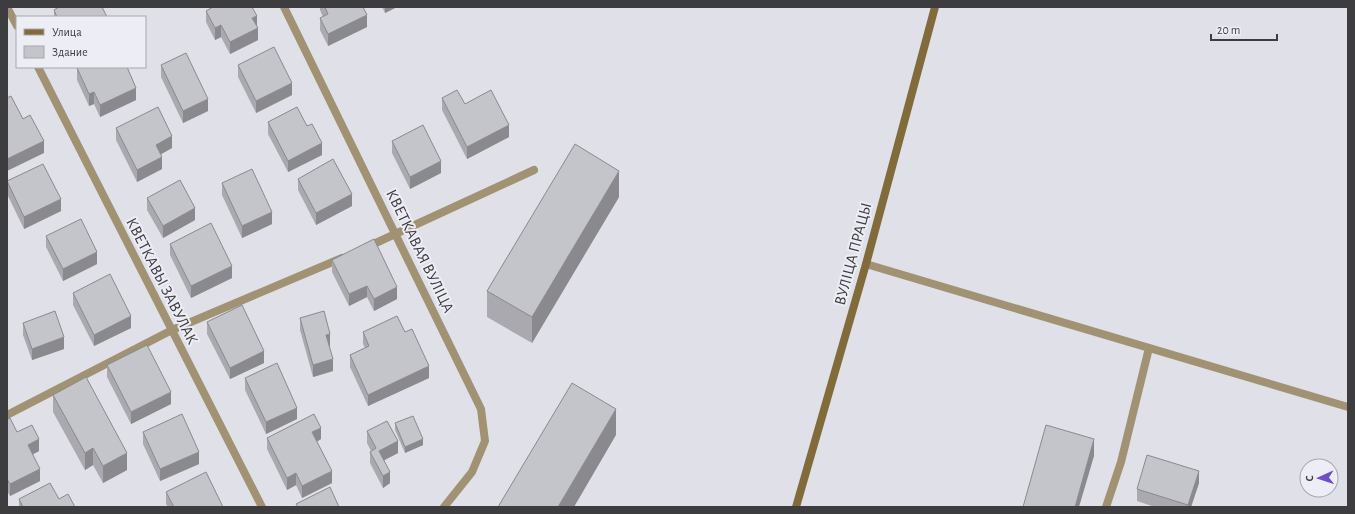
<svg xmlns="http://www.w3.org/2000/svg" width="1355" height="514" viewBox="0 0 1355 514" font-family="'Alegreya Sans',sans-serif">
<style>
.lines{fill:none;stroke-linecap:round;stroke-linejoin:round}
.lane{stroke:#a09272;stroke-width:8}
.street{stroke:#a09272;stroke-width:8}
.secondary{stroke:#816b3b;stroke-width:8}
.wall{fill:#a9a9af}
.shaded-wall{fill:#89898e}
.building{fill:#c4c4cb;stroke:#89898e}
.labels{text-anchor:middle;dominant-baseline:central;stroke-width:4;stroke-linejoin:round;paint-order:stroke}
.street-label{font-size:16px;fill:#3d3d40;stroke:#ededf5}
</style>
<rect width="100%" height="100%" fill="#e0e0e8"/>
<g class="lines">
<path class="lane" d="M 866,264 L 1348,407
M 1106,507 L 1121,462 L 1149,348"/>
<path class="street" d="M 7,7 L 17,26
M 284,7 L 481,409 L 485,441 L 472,472 L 444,507
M 38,67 L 262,507
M 367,247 L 534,170
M 7,415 L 172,330 L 342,258"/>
<path class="secondary" d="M 796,507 L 866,264 L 935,7"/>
</g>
<path class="wall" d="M 320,7 L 363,7 L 367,27 L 328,46 L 320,30 L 320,18 L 323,17 L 320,10 Z
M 382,7 L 397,7 L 385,13 Z
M 54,10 L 107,17 L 54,17 Z
M 206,11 L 257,26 L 258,40 L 230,54 L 221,37 L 215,40 L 206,22 Z
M 161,65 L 208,111 L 183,123 L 161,77 Z
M 238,65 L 292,95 L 256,113 L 238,77 Z
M 77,68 L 136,100 L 100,117 L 94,104 L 89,106 L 77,80 Z
M 442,98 L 465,104 L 509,137 L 467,159 L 442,110 Z
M 268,122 L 322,155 L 288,172 L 268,134 Z
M 116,128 L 172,148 L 161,154 L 162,169 L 137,182 L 116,140 Z
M 392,141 L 441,173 L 410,189 L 392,153 Z
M 298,179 L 352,206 L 316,225 L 298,190 Z
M 7,181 L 61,211 L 24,229 L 7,194 Z
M 222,183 L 272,224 L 242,238 L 222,195 Z
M 619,197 L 532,343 L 487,317 L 487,291 Z
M 147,198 L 195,220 L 163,238 L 147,210 Z
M 46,236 L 97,264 L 63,281 L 46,247 Z
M 170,244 L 232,278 L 191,298 L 170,255 Z
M 332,260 L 397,299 L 374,311 L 367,297 L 349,306 L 332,272 Z
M 73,293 L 131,328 L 94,346 L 73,305 Z
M 300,318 L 330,346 L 329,346 L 333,371 L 313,377 L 300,330 Z
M 207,322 L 264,363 L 230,379 L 207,334 Z
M 23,323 L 64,349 L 32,360 L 23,335 Z
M 363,332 L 405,332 L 429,378 L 368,406 L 350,367 L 350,355 L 365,348 L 363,344 Z
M 107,365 L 171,404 L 131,424 L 107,377 Z
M 245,378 L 297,419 L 266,434 L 245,390 Z
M 53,395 L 127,470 L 103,483 L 93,465 L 85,470 L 53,412 Z
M 7,420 L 17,432 L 39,451 L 33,454 L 40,481 L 10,496 L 7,491 Z
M 395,423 L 423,445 L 405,453 L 395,430 Z
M 367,431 L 398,453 L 384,460 L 390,483 L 383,488 L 370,463 L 370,452 L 371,451 L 367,443 Z
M 143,432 L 199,464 L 160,481 L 143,444 Z
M 267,438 L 321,439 L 317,442 L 332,483 L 302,498 L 296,485 L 287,490 L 267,449 Z
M 1199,483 L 1191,507 L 1155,507 L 1137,501 L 1137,489 Z
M 166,492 L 223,507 L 168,507 L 166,504 Z
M 19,499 L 59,499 L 75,507 L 19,507 Z"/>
<path class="shaded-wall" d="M 385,7 L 397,7 L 385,13 Z
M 367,15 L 367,27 L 328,46 L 328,34 Z
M 257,16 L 257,28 L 252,18 Z
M 221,25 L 221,37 L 215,40 L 215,28 Z
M 258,28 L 258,40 L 230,54 L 230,42 Z
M 292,83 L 292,95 L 256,113 L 256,101 Z
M 136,88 L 136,100 L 100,117 L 100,105 Z
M 94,92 L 94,104 L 89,106 L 89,94 Z
M 208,99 L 208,111 L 183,123 L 183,111 Z
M 509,125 L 509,137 L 467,159 L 467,147 Z
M 172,136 L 172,148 L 156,157 L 156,145 Z
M 44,141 L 44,153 L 7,171 L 7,159 Z
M 322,143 L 322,155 L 288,172 L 288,161 Z
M 162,157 L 162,169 L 137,182 L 137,170 Z
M 441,161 L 441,173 L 410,189 L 410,177 Z
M 619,171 L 619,197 L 532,343 L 532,317 Z
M 352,194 L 352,206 L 316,225 L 316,213 Z
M 61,199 L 61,211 L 24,229 L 24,217 Z
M 195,208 L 195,220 L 163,238 L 163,226 Z
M 272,212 L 272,224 L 242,238 L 242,226 Z
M 97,252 L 97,264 L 63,281 L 63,269 Z
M 232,266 L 232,278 L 191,298 L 191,286 Z
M 367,286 L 367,297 L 349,306 L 349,294 Z
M 397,287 L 397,299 L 374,311 L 374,299 Z
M 131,316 L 131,328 L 94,346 L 94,335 Z
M 330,334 L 330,346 L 326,347 L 326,335 Z
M 64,337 L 64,349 L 32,360 L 32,349 Z
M 264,351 L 264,363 L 230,379 L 230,368 Z
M 333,359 L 333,371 L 313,377 L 313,365 Z
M 429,366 L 429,378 L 368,406 L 368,395 Z
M 171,392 L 171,404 L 131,424 L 131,412 Z
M 297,408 L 297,419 L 266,434 L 266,422 Z
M 616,409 L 616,435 L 574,507 L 558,507 Z
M 321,428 L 321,439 L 312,444 L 312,432 Z
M 39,439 L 39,451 L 28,457 L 28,445 Z
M 423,439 L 423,445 L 405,453 L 405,447 Z
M 1094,439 L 1094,456 L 1079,507 L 1075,507 Z
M 398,441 L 398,453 L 379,463 L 379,451 Z
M 93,448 L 93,465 L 85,470 L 85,453 Z
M 199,452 L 199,464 L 160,481 L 160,469 Z
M 127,453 L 127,470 L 103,483 L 103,466 Z
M 40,469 L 40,481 L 10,496 L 10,484 Z
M 332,471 L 332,483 L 302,498 L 302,486 Z
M 1199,471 L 1199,483 L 1191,507 L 1188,507 L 1188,505 Z
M 390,472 L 390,483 L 383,488 L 383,476 Z
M 296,473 L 296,485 L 287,490 L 287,478 Z"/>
<path class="building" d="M 59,7 L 102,7 L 107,17 L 57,17 L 54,10 Z
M 213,7 L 252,7 L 257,16 L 252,18 L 258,28 L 230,42 L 221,25 L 215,28 L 206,11 Z
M 325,7 L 363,7 L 367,15 L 328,34 L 320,18 L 328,14 Z
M 274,47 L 292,83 L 256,101 L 238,65 Z
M 186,53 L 208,99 L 183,111 L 161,65 Z
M 79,67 L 127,67 L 136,88 L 100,105 L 94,92 L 89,94 L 77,68 Z
M 457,90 L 465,104 L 491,90 L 509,125 L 467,147 L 442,98 Z
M 11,96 L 23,119 L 30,115 L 44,141 L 7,159 L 7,98 Z
M 158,107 L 172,136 L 156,145 L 162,157 L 137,170 L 116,128 Z
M 297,107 L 307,126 L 312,124 L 322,143 L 288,161 L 268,122 Z
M 423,125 L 441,161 L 410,177 L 392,141 Z
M 575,144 L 619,171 L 532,317 L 487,291 Z
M 333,159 L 352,194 L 316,213 L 298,179 Z
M 43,164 L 61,199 L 24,217 L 7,181 Z
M 252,169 L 272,212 L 242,226 L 222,183 Z
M 180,180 L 195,208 L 163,226 L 147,198 Z
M 81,219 L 97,252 L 63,269 L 46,236 Z
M 211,223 L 232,266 L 191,286 L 170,244 Z
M 374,239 L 397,287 L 374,299 L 367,286 L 349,294 L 332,260 Z
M 110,274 L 131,316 L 94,335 L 73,293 Z
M 242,305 L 264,351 L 230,368 L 207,322 Z
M 55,311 L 64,337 L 32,349 L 23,323 Z
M 324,311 L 330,334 L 326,335 L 333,359 L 313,365 L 300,318 Z
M 397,316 L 405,332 L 412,329 L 429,366 L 368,395 L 350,355 L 369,346 L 363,332 Z
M 147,345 L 171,392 L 131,412 L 107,365 Z
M 277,363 L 297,408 L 266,422 L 245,378 Z
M 86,377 L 127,453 L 103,466 L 93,448 L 85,453 L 53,395 Z
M 572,383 L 616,409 L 558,507 L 498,507 Z
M 182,414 L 199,452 L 160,469 L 143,432 Z
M 314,414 L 321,428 L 312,432 L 332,471 L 302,486 L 296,473 L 287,478 L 267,438 Z
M 413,416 L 423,439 L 405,447 L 395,423 Z
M 10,418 L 17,432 L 32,425 L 39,439 L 28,445 L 40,469 L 10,484 L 7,479 L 7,420 Z
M 387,421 L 398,441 L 379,451 L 390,472 L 383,476 L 370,452 L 376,448 L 367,431 Z
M 1046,425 L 1094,439 L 1075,507 L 1023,507 Z
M 1147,455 L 1199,471 L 1188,505 L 1137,489 Z
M 206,472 L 223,507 L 174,507 L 166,492 Z
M 50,483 L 59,499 L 68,494 L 75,507 L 23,507 L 19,499 Z
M 330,487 L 339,507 L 298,507 L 296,504 Z"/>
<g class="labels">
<g class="street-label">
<text transform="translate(420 251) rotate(64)">КВЕТКАВАЯ ВУЛІЦА</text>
<text transform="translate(853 254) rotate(-75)">ВУЛІЦА ПРАЦЫ</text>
<text transform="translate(162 281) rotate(63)">КВЕТКАВЫ ЗАВУЛАК</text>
</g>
</g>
<rect width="1355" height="514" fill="none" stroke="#3d3d40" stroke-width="16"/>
<rect x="16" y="16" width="130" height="52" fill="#ededf5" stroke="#a7a7ad"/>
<rect x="24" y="29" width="20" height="6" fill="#816b3b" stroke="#a7a7ad"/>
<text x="52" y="36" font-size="12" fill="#3d3d40">Улица</text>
<rect x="24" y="46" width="20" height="12" fill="#c4c4cb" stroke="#a7a7ad"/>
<text x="52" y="56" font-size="12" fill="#3d3d40">Здание</text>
<g transform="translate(1319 478) rotate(267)"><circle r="19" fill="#ededf5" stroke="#a7a7ad"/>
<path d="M0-3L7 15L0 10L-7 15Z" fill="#6f4dc6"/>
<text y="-6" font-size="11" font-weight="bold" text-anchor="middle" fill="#3d3d40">С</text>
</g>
<path d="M1211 34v6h66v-6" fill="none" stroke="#3d3d40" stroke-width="2"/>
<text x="1217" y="34" font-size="12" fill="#3d3d40" stroke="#ededf5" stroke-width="3" paint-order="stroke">20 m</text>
</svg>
